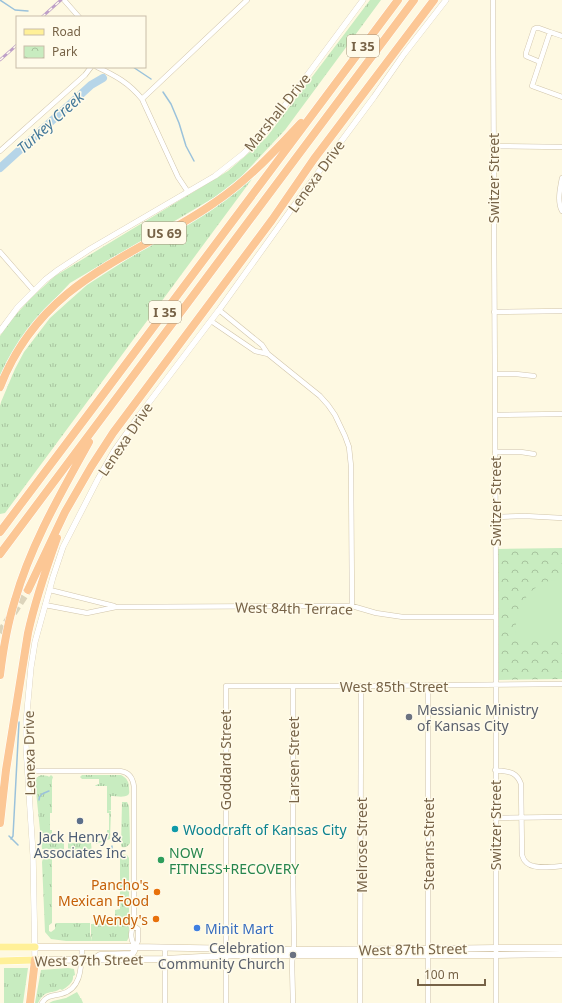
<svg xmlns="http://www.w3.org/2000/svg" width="562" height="1003" viewBox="0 0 562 1003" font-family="'Noto Sans',sans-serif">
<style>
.grass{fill:url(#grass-tufts)}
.park{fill:url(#park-crowns)}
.pitch{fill:#c8ecc0}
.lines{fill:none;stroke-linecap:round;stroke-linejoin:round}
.stream{stroke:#9bc2db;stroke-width:1.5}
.river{stroke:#b6d5e8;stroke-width:8}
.motorway-tunnel{stroke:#dcd4bb;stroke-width:8;stroke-dasharray:8 4;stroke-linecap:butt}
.minor-casing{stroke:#d1c5ab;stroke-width:5.5}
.tertiary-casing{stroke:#d1c5ab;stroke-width:6}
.secondary-casing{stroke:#d3c4a5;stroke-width:7}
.primary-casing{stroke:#fff;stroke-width:8}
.motorway-casing{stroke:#fff;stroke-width:9}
.minor{stroke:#fff;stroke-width:4.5}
.tertiary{stroke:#fff;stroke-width:5.5}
.secondary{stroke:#fff;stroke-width:6}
.primary{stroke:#fff098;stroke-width:7}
.motorway{stroke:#fcc795;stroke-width:8}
.rail-casing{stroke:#bea0c8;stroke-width:3}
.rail{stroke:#fffbea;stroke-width:1.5;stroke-dasharray:4.5;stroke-linecap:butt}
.worship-dot{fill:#6b7280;stroke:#fffbea;stroke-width:1.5}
.service-dot{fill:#5c6f8a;stroke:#fffbea;stroke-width:1.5}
.culture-dot{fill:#0f9aa8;stroke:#fffbea;stroke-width:1.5}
.leisure-dot{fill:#2e9e5b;stroke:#fffbea;stroke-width:1.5}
.food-dot{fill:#e8710a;stroke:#fffbea;stroke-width:1.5}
.shop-dot{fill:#3f7fe0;stroke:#fffbea;stroke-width:1.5}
.labels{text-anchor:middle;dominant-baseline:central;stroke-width:3;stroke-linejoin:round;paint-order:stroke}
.shield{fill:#fffbea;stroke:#a09178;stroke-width:1}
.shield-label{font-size:13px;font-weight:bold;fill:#776347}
.street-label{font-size:14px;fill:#776347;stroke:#fffbea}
.worship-label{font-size:14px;fill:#5b616d;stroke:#fffbea;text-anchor:start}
.culture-label{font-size:14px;fill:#0d838f;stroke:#fffbea;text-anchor:start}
.service-label{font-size:14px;fill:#4e5e75;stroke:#fffbea}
.leisure-label{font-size:14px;fill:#27864d;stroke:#fffbea;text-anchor:start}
.food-label{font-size:14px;fill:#c56008;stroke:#fffbea;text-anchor:end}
.shop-label{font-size:14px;fill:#366cbe;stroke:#fffbea;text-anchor:start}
.water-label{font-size:15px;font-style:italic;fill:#44799a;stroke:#fffbea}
</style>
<defs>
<pattern id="grass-tufts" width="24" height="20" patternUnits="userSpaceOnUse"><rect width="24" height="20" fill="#c8ecc0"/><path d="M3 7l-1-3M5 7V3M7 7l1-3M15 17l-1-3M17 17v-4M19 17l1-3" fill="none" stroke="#a7c39e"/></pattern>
<pattern id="park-crowns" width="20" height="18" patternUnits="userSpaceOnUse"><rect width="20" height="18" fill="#c8ecc0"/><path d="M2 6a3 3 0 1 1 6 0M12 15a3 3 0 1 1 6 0" fill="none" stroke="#a7c39e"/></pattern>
</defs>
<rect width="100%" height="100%" fill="#fef9e2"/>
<path class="grass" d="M 370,0 L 381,0 L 285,130 L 241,177 L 215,197 L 70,283 L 34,321 L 13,352 L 0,378 L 0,336 L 10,321 L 31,298 L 55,276 L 228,171 L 266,138 Z
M 252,179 L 5,513 L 0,514 L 0,406 L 1,402 L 15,369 L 24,352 L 50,318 L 70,300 L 87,285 Z
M 41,775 L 48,776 L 49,777 L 51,775 L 53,777 L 52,780 L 52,813 L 50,813 L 50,830 L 52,830 L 52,840 L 56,843 L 64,843 L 64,849 L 42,849 L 35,782 L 36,778 Z
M 82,775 L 121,775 C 127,778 129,782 129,788 C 129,791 130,793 128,795 C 124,798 115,796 111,796 L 111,810 L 108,810 L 111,811 L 110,839 L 96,844 L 96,841 L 103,841 L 104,835 L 107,835 L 107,830 L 109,830 L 109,813 L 107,813 L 107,786 L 95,786 L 96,785 L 99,784 L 99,779 L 82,779 L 80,777 Z
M 122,802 L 127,802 L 129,806 L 130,843 C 128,846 126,848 122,847 L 121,846 Z
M 68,843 L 91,843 L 92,853 L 88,857 L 80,855 L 68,849 Z
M 120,854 L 127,855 L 129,858 L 129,900 L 128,904 L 129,906 L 129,937 L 127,941 L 92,941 L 91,934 L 91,924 L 115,923 L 115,910 L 120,909 Z
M 45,857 L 50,857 L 52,858 L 52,923 L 49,925 L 49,931 L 51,932 L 55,929 L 55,924 L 56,923 L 90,923 L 90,934 L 92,941 L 66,941 L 51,939 L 45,932 L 42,862 L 43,858 Z
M 4,968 L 28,968 L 23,1003 L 4,1003 Z
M 68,968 L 74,969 L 75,975 L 73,976 C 74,982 67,987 62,990 L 60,989 C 51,995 46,988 38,1003 L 35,1003 L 41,970 Z
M 77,992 L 80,997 L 80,998 L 81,998 L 83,1003 L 49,1003 L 53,1001 L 66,998 Z"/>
<path class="park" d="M 562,548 L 562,679 L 498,680 L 497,549 Z"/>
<path class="pitch" d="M 562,580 L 562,637 L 516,637 C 516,633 515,628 516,624 C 518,606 528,589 546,582 C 551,580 557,580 562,580 Z"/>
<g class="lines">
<path class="stream" d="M 0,0 L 15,10 L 28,11
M 133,67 L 151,79
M 163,92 L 171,104 L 179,123 L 186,146 L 194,161
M 39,800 C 39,794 44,793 49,791
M 9,836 L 18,845
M 11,839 L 13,836 L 19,722
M 112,846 L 112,851
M 144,903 L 148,902"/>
<path class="river" d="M 0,168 L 91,85 L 103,78"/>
<path class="motorway-tunnel" d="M 0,633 L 28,590"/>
<defs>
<path id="minor" d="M 64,0 L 79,17
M 493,0 L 496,617 L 496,1003
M 562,36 L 550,32 L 532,86 L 562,97
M 540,62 L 528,57 L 526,56 L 526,53 L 534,29 L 536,28 L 539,28 L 550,32
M 97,67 C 116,76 129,83 142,99 L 178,177 L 188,192
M 142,99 L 247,0
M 493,146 L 562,147
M 0,151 L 85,75 L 91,67
M 562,178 C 560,188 557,202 562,211
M 0,252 L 34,291
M 219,310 L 262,345 L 268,354 L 320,396 L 328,405 L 335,415 L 345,436 L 349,447 L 351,466 L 352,606
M 494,312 L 562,311
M 211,321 L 255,351 L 268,354
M 495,374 L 516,374 L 534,376
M 495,415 L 562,414
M 495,452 L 521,452 L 534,454
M 495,517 L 525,516 L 562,518
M 50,590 L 114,606
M 45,605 L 87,613 L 116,607 L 334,606 L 352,606 L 376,613 L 403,617 L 496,617
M 495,770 C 507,772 516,770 521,784 L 522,855 C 523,857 523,859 525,861 C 531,870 552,867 562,866
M 28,771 L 120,771 C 129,772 133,778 134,787 L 134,926 C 129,933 131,940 135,947
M 496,818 L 562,817
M 134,926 L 138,929 L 138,941 L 135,947
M 42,1003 C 47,995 53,996 61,994 C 83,989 81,964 82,947
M 165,1003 L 165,948
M 226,1003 L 226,686 L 361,686 L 562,684
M 293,1003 L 292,963 L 294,944 L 293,870 L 293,686
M 360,1003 L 361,686
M 428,1003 L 428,686"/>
<path id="tertiary" d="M 0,331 L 18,307 L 45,280 L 58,270 L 90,249 L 215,176 L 243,154 L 266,131 L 363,0
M 35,960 L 33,855 L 26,746 L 26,723 L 31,667 L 35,642 L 53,577 L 63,547 L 98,479 L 114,451 L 138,417 L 219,310 L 303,193 L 374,97 L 404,54 L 446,0"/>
<path id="secondary" d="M 35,947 L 135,947 L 294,950 L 428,949 L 496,948 L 562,948
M 94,959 L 100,955 L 132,954 L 134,951 L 135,947
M 35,960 L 165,959 L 237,955 L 496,955 L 562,954"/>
<path id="primary" d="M 0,947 L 35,947
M 0,961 L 35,960"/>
<path id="motorway" d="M 0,387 C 14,351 37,319 67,294 C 112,257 167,236 214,203 C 247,181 274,152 301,123
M 0,532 L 93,408 L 398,0
M 0,554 L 414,0
M 28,590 L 65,512 L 91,467 L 113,433 L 272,220 L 314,159 L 434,0
M 0,675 C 3,650 7,625 15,600 C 31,544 61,493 89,442
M 0,823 L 6,770 L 28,633 C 35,601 46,569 57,538
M 30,1003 L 35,960"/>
</defs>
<use href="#minor" class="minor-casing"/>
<use href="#tertiary" class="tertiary-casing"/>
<use href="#secondary" class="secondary-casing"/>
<use href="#primary" class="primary-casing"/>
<use href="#motorway" class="motorway-casing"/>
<use href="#minor" class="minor"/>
<use href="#tertiary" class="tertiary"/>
<use href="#secondary" class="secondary"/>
<use href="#primary" class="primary"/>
<use href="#motorway" class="motorway"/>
<defs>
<path id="rail" d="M 42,17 L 61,0
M 0,60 L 17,45"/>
</defs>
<use href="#rail" class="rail-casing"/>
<use href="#rail" class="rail"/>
</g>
<g class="worship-dot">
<circle cx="409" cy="717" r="4"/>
<circle cx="293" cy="955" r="4"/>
</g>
<circle class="service-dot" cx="80" cy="821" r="4"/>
<circle class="culture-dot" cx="175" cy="829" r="4"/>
<circle class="leisure-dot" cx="161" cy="860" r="4"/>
<g class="food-dot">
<circle cx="157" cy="892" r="4"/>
<circle cx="156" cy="919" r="4"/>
</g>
<circle class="shop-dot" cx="197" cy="928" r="4"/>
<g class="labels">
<g class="shield">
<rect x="347" y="35" width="32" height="22" rx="3"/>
<rect x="142" y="222" width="44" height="22" rx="3"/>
<rect x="149" y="301" width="32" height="22" rx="3"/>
</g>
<g class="shield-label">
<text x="363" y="46">I 35</text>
<text x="164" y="233">US 69</text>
<text x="165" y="312">I 35</text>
</g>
<g class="street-label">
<text transform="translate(277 112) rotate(-51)">Marshall Drive</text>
<text transform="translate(316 176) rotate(-54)">Lenexa Drive</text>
<text transform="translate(493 178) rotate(-90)">Switzer Street</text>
<text transform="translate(125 439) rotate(-56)">Lenexa Drive</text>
<text transform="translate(495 501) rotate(-90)">Switzer Street</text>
<text transform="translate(294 608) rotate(1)">West 84th Terrace</text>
<text x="394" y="686">West 85th Street</text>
<text transform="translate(29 753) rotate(-91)">Lenexa Drive</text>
<text transform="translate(225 760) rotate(-90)">Goddard Street</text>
<text transform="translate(293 760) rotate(-90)">Larsen Street</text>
<text transform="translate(495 825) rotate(-90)">Switzer Street</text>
<text transform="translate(428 844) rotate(-90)">Stearns Street</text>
<text transform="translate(361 845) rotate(-90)">Melrose Street</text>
<text transform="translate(413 949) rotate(-1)">West 87th Street</text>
<text transform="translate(89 960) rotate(-1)">West 87th Street</text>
</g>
<g class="worship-label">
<text x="417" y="709">Messianic Ministry<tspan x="417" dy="16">of Kansas City</tspan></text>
<text x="285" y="947" text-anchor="end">Celebration<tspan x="285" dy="16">Community Church</tspan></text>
</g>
<g class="culture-label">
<text x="183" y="829">Woodcraft of Kansas City</text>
</g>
<g class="service-label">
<text x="80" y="836">Jack Henry &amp;<tspan x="80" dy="16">Associates Inc</tspan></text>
</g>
<g class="leisure-label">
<text x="169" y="852">NOW<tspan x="169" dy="16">FITNESS+RECOVERY</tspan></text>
</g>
<g class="food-label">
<text x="149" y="884">Pancho's<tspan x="149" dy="16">Mexican Food</tspan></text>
<text x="148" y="919">Wendy's</text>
</g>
<g class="shop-label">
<text x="205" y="928">Minit Mart</text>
</g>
<g class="water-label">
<text transform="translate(50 122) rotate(-42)">Turkey Creek</text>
</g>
</g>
<rect x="16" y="16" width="130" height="52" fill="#fffbea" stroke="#c9bea9"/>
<rect x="24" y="29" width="20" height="6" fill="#fff098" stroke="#c9bea9"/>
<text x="52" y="36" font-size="12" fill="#776347">Road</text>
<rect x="24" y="46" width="20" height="12" fill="url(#park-crowns)" stroke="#c9bea9"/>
<text x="52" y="56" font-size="12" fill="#776347">Park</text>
<path d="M418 979v6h67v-6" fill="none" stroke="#776347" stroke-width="2"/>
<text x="424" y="979" font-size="12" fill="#776347" stroke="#fffbea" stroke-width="3" paint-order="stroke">100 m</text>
</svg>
